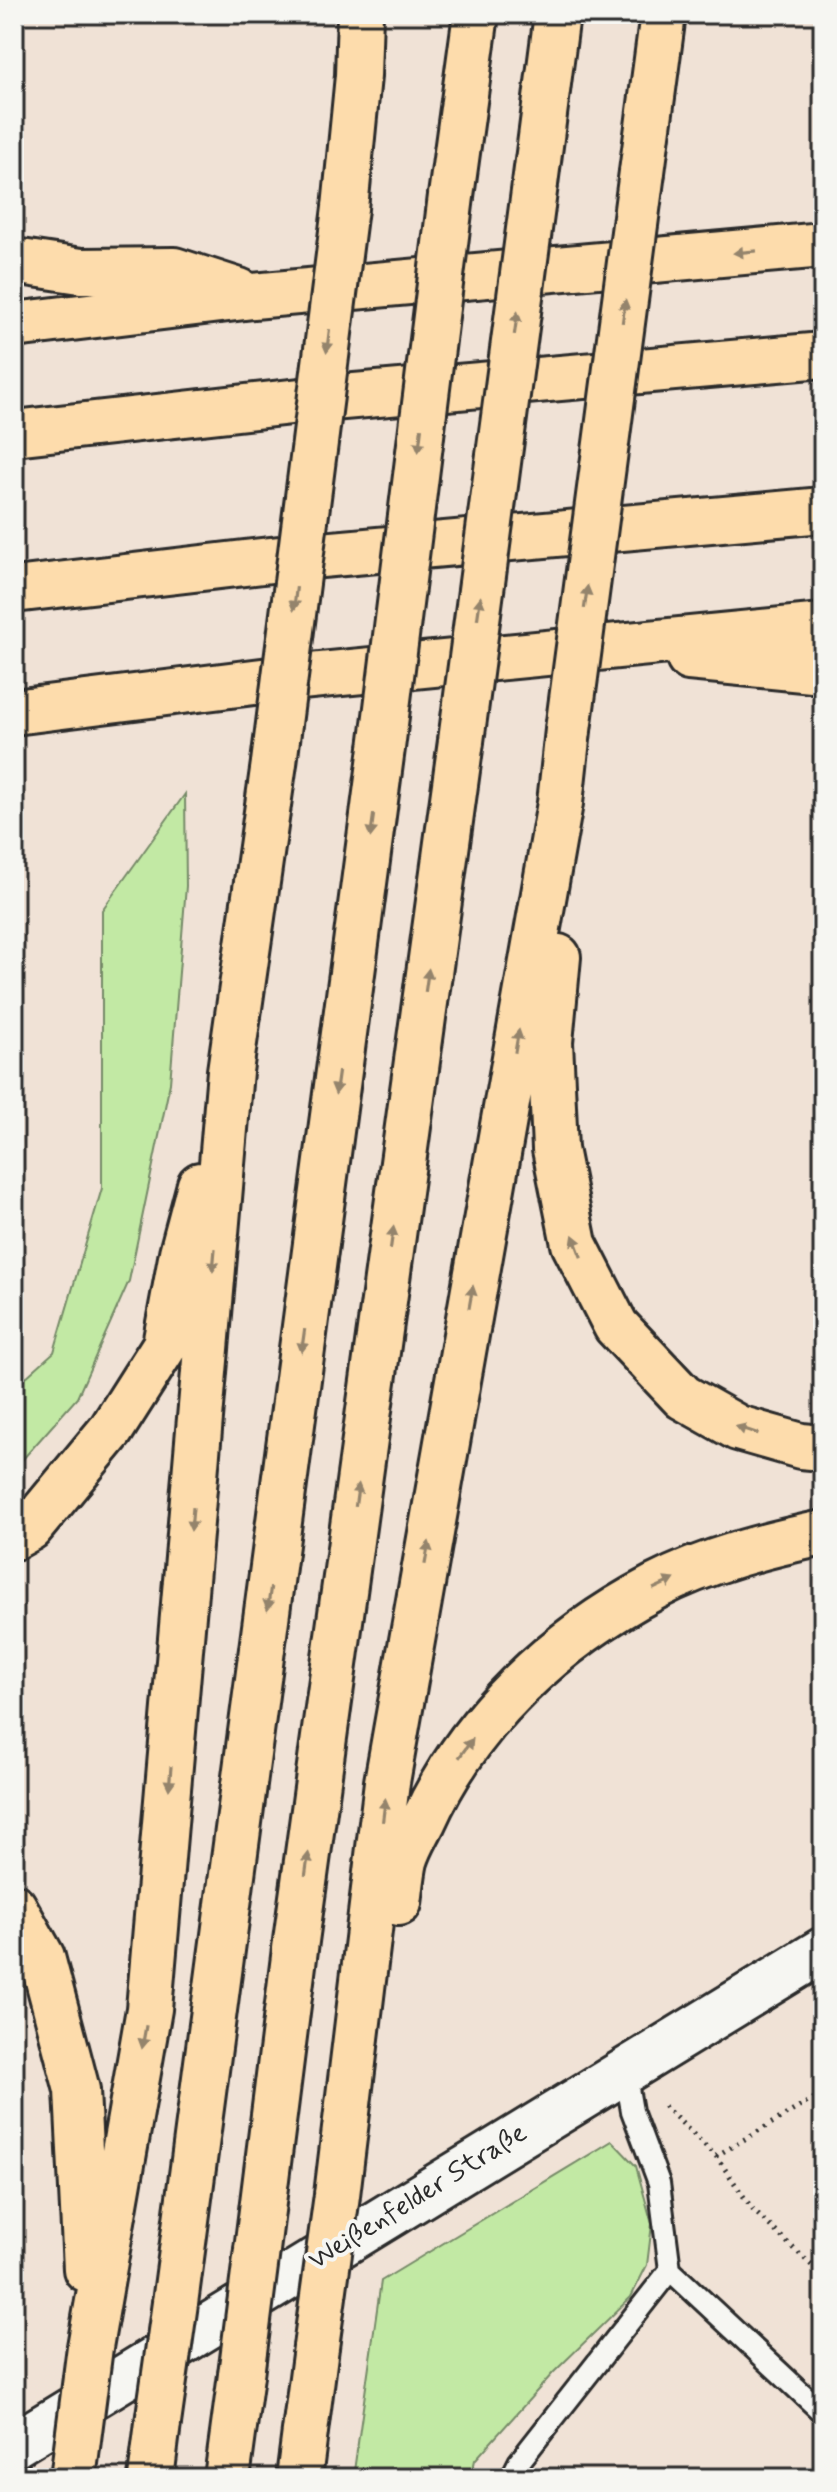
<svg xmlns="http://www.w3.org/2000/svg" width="837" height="2492" viewBox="0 0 837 2492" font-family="Mynerve,sans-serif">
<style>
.green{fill:#c2e9a4;stroke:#768a68;stroke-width:2}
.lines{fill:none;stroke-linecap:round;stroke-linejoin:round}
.lane-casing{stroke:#2b2b2b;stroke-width:26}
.secondary-casing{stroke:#2b2b2b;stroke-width:50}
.highway-casing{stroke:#2b2b2b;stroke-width:50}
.path{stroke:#2b2b2b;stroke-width:5;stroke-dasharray:2 6;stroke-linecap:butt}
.lane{stroke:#f6f6f2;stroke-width:20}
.secondary{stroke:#f6f6f2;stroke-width:44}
.highway{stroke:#fddcac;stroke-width:44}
.highway-bridge-casing{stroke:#2b2b2b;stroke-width:50;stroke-linecap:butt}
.highway-bridge{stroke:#fddcac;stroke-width:44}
.oneway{fill:#94846c}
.labels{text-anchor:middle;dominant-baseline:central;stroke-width:8;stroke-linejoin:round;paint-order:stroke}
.street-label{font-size:28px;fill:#2b2b2b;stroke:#f6f6f2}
</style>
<rect width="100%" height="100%" fill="#f0e2d6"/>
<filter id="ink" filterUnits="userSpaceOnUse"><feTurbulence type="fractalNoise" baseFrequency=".0125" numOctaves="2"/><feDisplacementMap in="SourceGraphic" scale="16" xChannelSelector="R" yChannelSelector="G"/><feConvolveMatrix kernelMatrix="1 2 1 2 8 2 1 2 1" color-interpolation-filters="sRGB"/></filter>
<g filter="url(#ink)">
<path class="green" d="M 185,794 L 186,886 L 170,1083 L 129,1281 L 77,1398 L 14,1469 L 14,1388 L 54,1352 L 102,1188 L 102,910 Z
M 612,2141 L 636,2166 L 652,2224 L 647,2265 L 631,2297 L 553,2373 L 475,2460 L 471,2478 L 353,2478 L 381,2281 Z"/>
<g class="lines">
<defs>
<path id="lane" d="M 625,2071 L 632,2111 L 659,2183 L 670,2270 L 823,2413
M 511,2478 L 519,2462 L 670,2270"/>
<path id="secondary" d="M 14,2445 L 823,1950"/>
<path id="highway" d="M 642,172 L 663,14
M 535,184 L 557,14
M 451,196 L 476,14
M 345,208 L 358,76 L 360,14
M 14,261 L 81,271 L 174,270 L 239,291
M 14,325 L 253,296 L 823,245
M 14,433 L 309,400 L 823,355
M 14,590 L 288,558 L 823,510
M 689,658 L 823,671
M 14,712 L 270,680 L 823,626
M 558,957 L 550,1042 L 555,1149 L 574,1244 L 616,1326 L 683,1397 L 738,1428 L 801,1446 L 823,1448
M 14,1537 L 30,1528 L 111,1430 L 165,1345 L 182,1253 L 200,1185
M 399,1903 C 401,1889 402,1874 405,1861 C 409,1847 417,1834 423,1822 C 469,1719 556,1639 655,1587 C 707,1560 766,1545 823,1533
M 14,1907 L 42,1957 L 77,2090 L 86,2269
M 337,2195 L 387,1782 L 560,803 L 568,730
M 257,2250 L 296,1941 L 461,741
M 175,2303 L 382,748
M 90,2347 L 149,2009 L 230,1071 L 274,763
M 151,2478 L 158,2423
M 227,2478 L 241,2375
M 299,2478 L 316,2347"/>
</defs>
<use href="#lane" class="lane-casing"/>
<use href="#secondary" class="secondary-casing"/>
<use href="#highway" class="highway-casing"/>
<path class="path" d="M 664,2106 L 716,2156 L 753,2210 L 823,2276
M 716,2156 L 823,2093"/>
<use href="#lane" class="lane"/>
<use href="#secondary" class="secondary"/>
<use href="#highway" class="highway"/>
<defs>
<path id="highway-bridge" d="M 568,730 L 642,172
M 461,741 L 535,184
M 382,748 L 451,196
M 274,763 L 345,208
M 316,2347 L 337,2195
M 241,2375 L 257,2250
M 158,2423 L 175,2303
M 73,2478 L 90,2347"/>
</defs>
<use href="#highway-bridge" class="highway-bridge-casing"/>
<use href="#highway-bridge" class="highway-bridge"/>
</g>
<defs><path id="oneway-solid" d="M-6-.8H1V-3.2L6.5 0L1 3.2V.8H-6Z" transform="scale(2)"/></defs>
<g class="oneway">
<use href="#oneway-solid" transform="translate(745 252) rotate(175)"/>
<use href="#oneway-solid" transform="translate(624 311) rotate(-82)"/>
<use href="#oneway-solid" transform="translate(516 323) rotate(-82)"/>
<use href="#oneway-solid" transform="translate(328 341) rotate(97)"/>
<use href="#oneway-solid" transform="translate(420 440) rotate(97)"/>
<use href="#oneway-solid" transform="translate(586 597) rotate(-82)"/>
<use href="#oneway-solid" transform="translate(295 599) rotate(97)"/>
<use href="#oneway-solid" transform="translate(479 608) rotate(-82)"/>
<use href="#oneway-solid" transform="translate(372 826) rotate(98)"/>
<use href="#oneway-solid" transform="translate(427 980) rotate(-82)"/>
<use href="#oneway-solid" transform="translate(517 1041) rotate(-80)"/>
<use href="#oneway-solid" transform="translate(337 1083) rotate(98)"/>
<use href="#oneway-solid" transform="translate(392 1238) rotate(-82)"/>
<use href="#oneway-solid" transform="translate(577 1246) rotate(-111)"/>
<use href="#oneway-solid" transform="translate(214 1260) rotate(95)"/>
<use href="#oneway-solid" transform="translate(471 1297) rotate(-80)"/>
<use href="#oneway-solid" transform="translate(303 1341) rotate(98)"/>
<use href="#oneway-solid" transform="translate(747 1430) rotate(-162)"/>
<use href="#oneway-solid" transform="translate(357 1495) rotate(-82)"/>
<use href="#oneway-solid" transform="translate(192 1519) rotate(95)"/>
<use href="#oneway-solid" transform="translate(427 1553) rotate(-80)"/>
<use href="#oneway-solid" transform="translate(664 1584) rotate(-25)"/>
<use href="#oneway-solid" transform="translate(269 1599) rotate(98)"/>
<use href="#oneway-solid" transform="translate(466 1748) rotate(-54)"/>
<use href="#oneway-solid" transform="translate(170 1778) rotate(95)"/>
<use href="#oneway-solid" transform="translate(384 1810) rotate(-83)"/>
<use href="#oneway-solid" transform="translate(307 1864) rotate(-82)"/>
<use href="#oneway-solid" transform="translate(144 2037) rotate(100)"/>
</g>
</g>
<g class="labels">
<g class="street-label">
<text transform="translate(418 2197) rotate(-32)">Weißenfelder Straße</text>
</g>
</g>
<rect width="837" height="2492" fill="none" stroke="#f6f6f2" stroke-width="48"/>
<rect x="24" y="24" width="789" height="2444" fill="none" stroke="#2b2b2b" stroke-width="3" filter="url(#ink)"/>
</svg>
